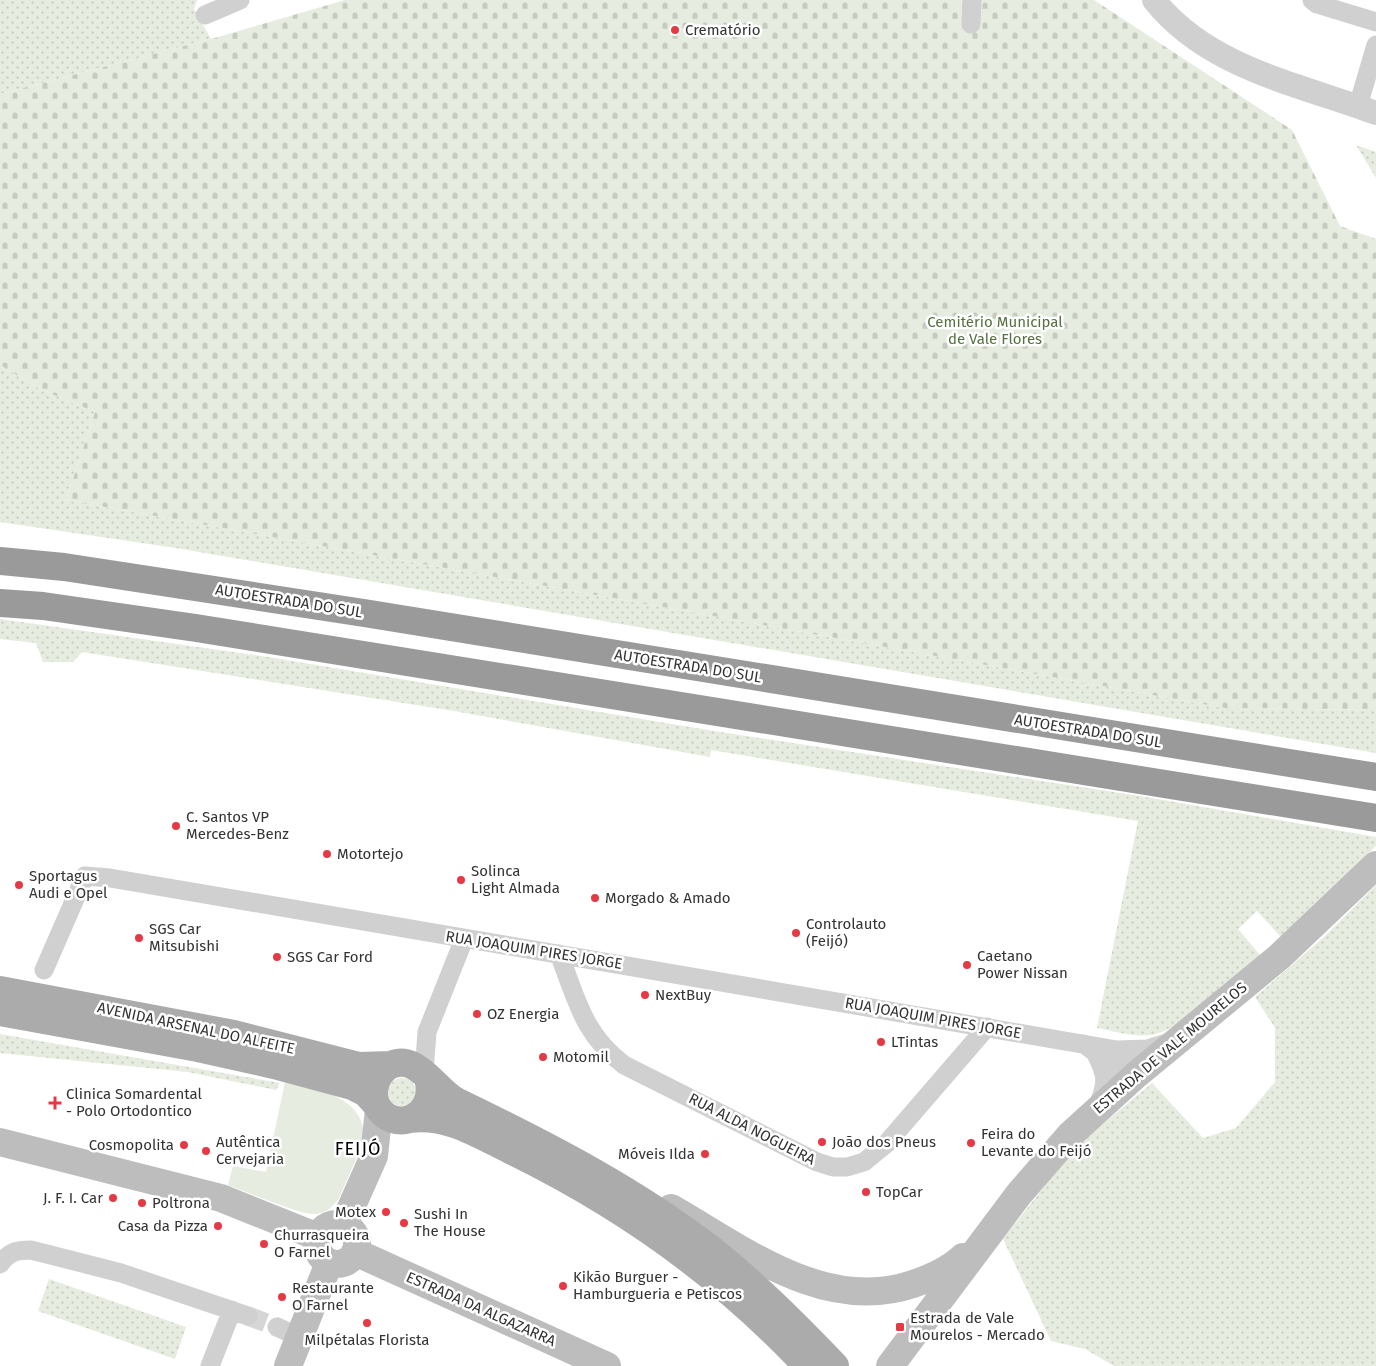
<svg xmlns="http://www.w3.org/2000/svg" width="1376" height="1366" viewBox="0 0 1376 1366" font-family="'Fira Sans',sans-serif">
<style>
.grass{fill:url(#grass-dots)}
.cemetery{fill:url(#cemetery-stones)}
.green{fill:#e6ecdf}
.lines{fill:none;stroke-linecap:round;stroke-linejoin:round}
.minor-tunnel{stroke:#d6d6d6;stroke-width:19;stroke-dasharray:19 9;stroke-linecap:butt}
.minor{stroke:#d0d0d0;stroke-width:19}
.tertiary{stroke:#d0d0d0;stroke-width:24}
.secondary{stroke:#bdbdbd;stroke-width:28}
.primary{stroke:#ababab;stroke-width:28}
.motorway{stroke:#9a9a9a;stroke-width:28}
.poi-dot{fill:#e63946;stroke:#fff;stroke-width:2}
.labels{text-anchor:middle;dominant-baseline:central;stroke-width:5;stroke-linejoin:round;paint-order:stroke}
.poi-label{font-size:15px;fill:#333;stroke:#fff;text-anchor:start}
.park-label{font-size:15px;fill:#56703f;stroke:#fff}
.street-label{font-size:15px;fill:#333;stroke:#fff}
.quarter-label{font-size:18px;letter-spacing:1px;fill:#000;stroke:#fff}
</style>
<defs>
<pattern id="grass-dots" width="8" height="8" patternUnits="userSpaceOnUse" patternTransform="scale(1.25)"><rect width="8" height="8" fill="#e6ecdf"/><path d="M2 2h.1M6 6h.1" fill="none" stroke="#c6cbc0" stroke-width="1.8" stroke-linecap="round"/></pattern>
<pattern id="cemetery-stones" width="16" height="16" patternUnits="userSpaceOnUse" patternTransform="scale(1.25)"><rect width="16" height="16" fill="#e6ecdf"/><path d="M2 7V4a2 2 0 0 1 4 0v3zM10 15v-3a2 2 0 0 1 4 0v3z" fill="#c6cbc0"/></pattern>
</defs>
<rect width="100%" height="100%" fill="#fff"/>
<path class="grass" d="M 0,0 L 197,0 L 194,9 L 211,39 L 0,94 Z
M 1356,145 L 1376,152 L 1376,178 Z
M 0,365 L 42,390 L 95,412 L 66,500 L 1225,708 L 1376,710 L 1376,753 L 176,548 L 0,522 Z
M 0,619 L 268,657 L 714,731 L 1140,796 L 1376,837 L 1376,846 L 1281,937 L 1257,911 L 1238,929 L 1260,955 C 1234,978 1183,1031 1150,1035 C 1132,1037 1114,1031 1097,1028 L 1138,821 L 711,750 L 710,757 L 454,711 L 82,652 L 73,662 L 43,662 L 36,643 L 0,639 Z
M 1376,885 L 1376,1366 L 1114,1366 L 1085,1349 L 1051,1341 L 1003,1239 L 1075,1147 L 1152,1083 L 1203,1138 L 1236,1128 L 1275,1082 L 1275,1028 L 1255,997 L 1325,936 Z
M 0,1034 L 280,1083 L 276,1090 L 188,1072 L 0,1053 Z
M388 1092a14 14 0 1 1 28 0a14 14 0 1 1-28 0Z
M 49,1279 L 186,1327 L 175,1359 L 38,1311 Z"/>
<path class="cemetery" d="M 345,0 L 1094,0 L 1292,130 L 1340,226 L 1376,239 L 1376,710 L 1225,708 L 66,500 L 95,412 L 42,390 L 0,365 L 0,94 L 211,39 Z"/>
<path class="green" d="M 285,1082 C 312,1089 355,1093 363,1127 C 364,1134 362,1143 362,1150 L 359,1152 L 339,1198 C 333,1207 325,1214 314,1214 C 300,1215 245,1191 228,1185 L 233,1166 L 266,1172 Z"/>
<g class="lines">
<path class="minor-tunnel" d="M 248,1316 L 277,1327"/>
<path class="minor" d="M 1312,0 L 1317,4 L 1376,22
M 205,15 L 240,0
M 971,24 L 972,0
M 1358,106 L 1376,45
M 559,954 C 577,1000 583,1034 624,1065 L 817,1162 L 833,1167 L 847,1167 L 864,1162 L 886,1144 L 987,1027
M 44,970 L 85,876 L 110,878 C 446,935 781,992 1117,1050 C 1128,1057 1135,1061 1136,1075 L 1126,1075 L 1084,1044
M 1117,1050 L 1147,1049 L 1170,1042
M 1096,1054 C 1108,1077 1107,1084 1097,1108
M 424,1073 L 427,1032 L 464,939
M 0,1264 C 9,1252 16,1250 31,1250 L 121,1273 L 248,1316
M 277,1327 L 299,1337
M 210,1366 L 232,1310"/>
<path class="tertiary" d="M 1154,0 C 1208,68 1298,84 1376,113"/>
<path class="secondary" d="M 0,1142 L 221,1198 L 318,1237
M 671,1208 C 743,1249 825,1314 913,1284 C 931,1278 949,1270 963,1257
M317 1244a20 20 0 1 1 40 0a20 20 0 1 1-40 0Z
M 343,1226 L 374,1156 L 379,1109
M 355,1252 L 607,1366
M 288,1366 L 329,1263
M 890,1366 L 1019,1194 L 1071,1134 L 1136,1075 L 1279,957 L 1376,865"/>
<path class="primary" d="M 0,990 L 234,1034 L 359,1066 L 391,1065
M 0,1012 L 198,1048 L 274,1065 L 352,1086 L 366,1093 L 376,1104
M 428,1078 C 439,1118 392,1136 376,1104 C 374,1098 373,1092 375,1086 C 376,1078 381,1072 387,1067 C 415,1049 435,1090 456,1101 C 547,1145 637,1191 717,1254 C 759,1288 798,1327 835,1366
M 410,1119 C 447,1114 478,1134 510,1150 C 621,1204 723,1276 807,1366"/>
<path class="motorway" d="M 0,561 L 64,567 L 364,613 L 1376,777
M 0,603 L 43,606 L 196,628 L 1376,818"/>
</g>
<g class="poi-dot">
<circle cx="675" cy="30" r="5"/>
<circle cx="176" cy="826" r="5"/>
<circle cx="327" cy="854" r="5"/>
<circle cx="461" cy="880" r="5"/>
<circle cx="19" cy="885" r="5"/>
<circle cx="595" cy="898" r="5"/>
<circle cx="796" cy="933" r="5"/>
<circle cx="139" cy="938" r="5"/>
<circle cx="277" cy="957" r="5"/>
<circle cx="967" cy="965" r="5"/>
<circle cx="645" cy="995" r="5"/>
<circle cx="477" cy="1014" r="5"/>
<circle cx="881" cy="1042" r="5"/>
<circle cx="543" cy="1057" r="5"/>
<path d="M52.5 1095.5h5v5h5v5h-5v5h-5v-5h-5v-5h5z"/>
<circle cx="822" cy="1142" r="5"/>
<circle cx="971" cy="1143" r="5"/>
<circle cx="184" cy="1145" r="5"/>
<circle cx="206" cy="1151" r="5"/>
<circle cx="705" cy="1154" r="5"/>
<circle cx="866" cy="1192" r="5"/>
<circle cx="113" cy="1198" r="5"/>
<circle cx="142" cy="1203" r="5"/>
<circle cx="386" cy="1212" r="5"/>
<circle cx="404" cy="1223" r="5"/>
<circle cx="218" cy="1226" r="5"/>
<circle cx="264" cy="1244" r="5"/>
<circle cx="563" cy="1286" r="5"/>
<circle cx="282" cy="1297" r="5"/>
<circle cx="367" cy="1323" r="5"/>
<rect x="895" y="1322" width="10" height="10" rx="2.5"/>
</g>
<g class="labels">
<g class="poi-label">
<text x="685" y="30">Crematório</text>
<text x="186" y="817">C. Santos VP<tspan x="186" dy="17">Mercedes-Benz</tspan></text>
<text x="337" y="854">Motortejo</text>
<text x="471" y="871">Solinca<tspan x="471" dy="17">Light Almada</tspan></text>
<text x="29" y="876">Sportagus<tspan x="29" dy="17">Audi e Opel</tspan></text>
<text x="605" y="898">Morgado &amp; Amado</text>
<text x="806" y="924">Controlauto<tspan x="806" dy="17">(Feijó)</tspan></text>
<text x="149" y="929">SGS Car<tspan x="149" dy="17">Mitsubishi</tspan></text>
<text x="977" y="956">Caetano<tspan x="977" dy="17">Power Nissan</tspan></text>
<text x="287" y="957">SGS Car Ford</text>
<text x="655" y="995">NextBuy</text>
<text x="487" y="1014">OZ Energia</text>
<text x="891" y="1042">LTintas</text>
<text x="553" y="1057">Motomil</text>
<text x="66" y="1094">Clinica Somardental<tspan x="66" dy="17">- Polo Ortodontico</tspan></text>
<text x="981" y="1134">Feira do<tspan x="981" dy="17">Levante do Feijó</tspan></text>
<text x="216" y="1142">Autêntica<tspan x="216" dy="17">Cervejaria</tspan></text>
<text x="832" y="1142">João dos Pneus</text>
<text x="174" y="1145" text-anchor="end">Cosmopolita</text>
<text x="695" y="1154" text-anchor="end">Móveis Ilda</text>
<text x="876" y="1192">TopCar</text>
<text x="103" y="1198" text-anchor="end">J. F. I. Car</text>
<text x="152" y="1203">Poltrona</text>
<text x="376" y="1212" text-anchor="end">Motex</text>
<text x="414" y="1214">Sushi In<tspan x="414" dy="17">The House</tspan></text>
<text x="208" y="1226" text-anchor="end">Casa da Pizza</text>
<text x="274" y="1235">Churrasqueira<tspan x="274" dy="17">O Farnel</tspan></text>
<text x="573" y="1277">Kikão Burguer -<tspan x="573" dy="17">Hamburgueria e Petiscos</tspan></text>
<text x="292" y="1288">Restaurante<tspan x="292" dy="17">O Farnel</tspan></text>
<text x="910" y="1318">Estrada de Vale<tspan x="910" dy="17">Mourelos - Mercado</tspan></text>
<text x="367" y="1340" text-anchor="middle">Milpétalas Florista</text>
</g>
<g class="park-label">
<text x="995" y="322">Cemitério Municipal<tspan x="995" dy="17">de Vale Flores</tspan></text>
</g>
<g class="street-label">
<text transform="translate(289 601) rotate(9)">AUTOESTRADA DO SUL</text>
<text transform="translate(688 666) rotate(9)">AUTOESTRADA DO SUL</text>
<text transform="translate(1088 731) rotate(9)">AUTOESTRADA DO SUL</text>
<text transform="translate(534 950) rotate(9)">RUA JOAQUIM PIRES JORGE</text>
<text transform="translate(933 1018) rotate(10)">RUA JOAQUIM PIRES JORGE</text>
<text transform="translate(196 1028) rotate(12)">AVENIDA ARSENAL DO ALFEITE</text>
<text transform="translate(1170 1048) rotate(-40)">ESTRADA DE VALE MOURELOS</text>
<text transform="translate(752 1129) rotate(27)">RUA ALDA NOGUEIRA</text>
<text transform="translate(481 1309) rotate(24)">ESTRADA DA ALGAZARRA</text>
</g>
<g class="quarter-label">
<text x="358" y="1149">FEIJÓ</text>
</g>
</g>
</svg>
